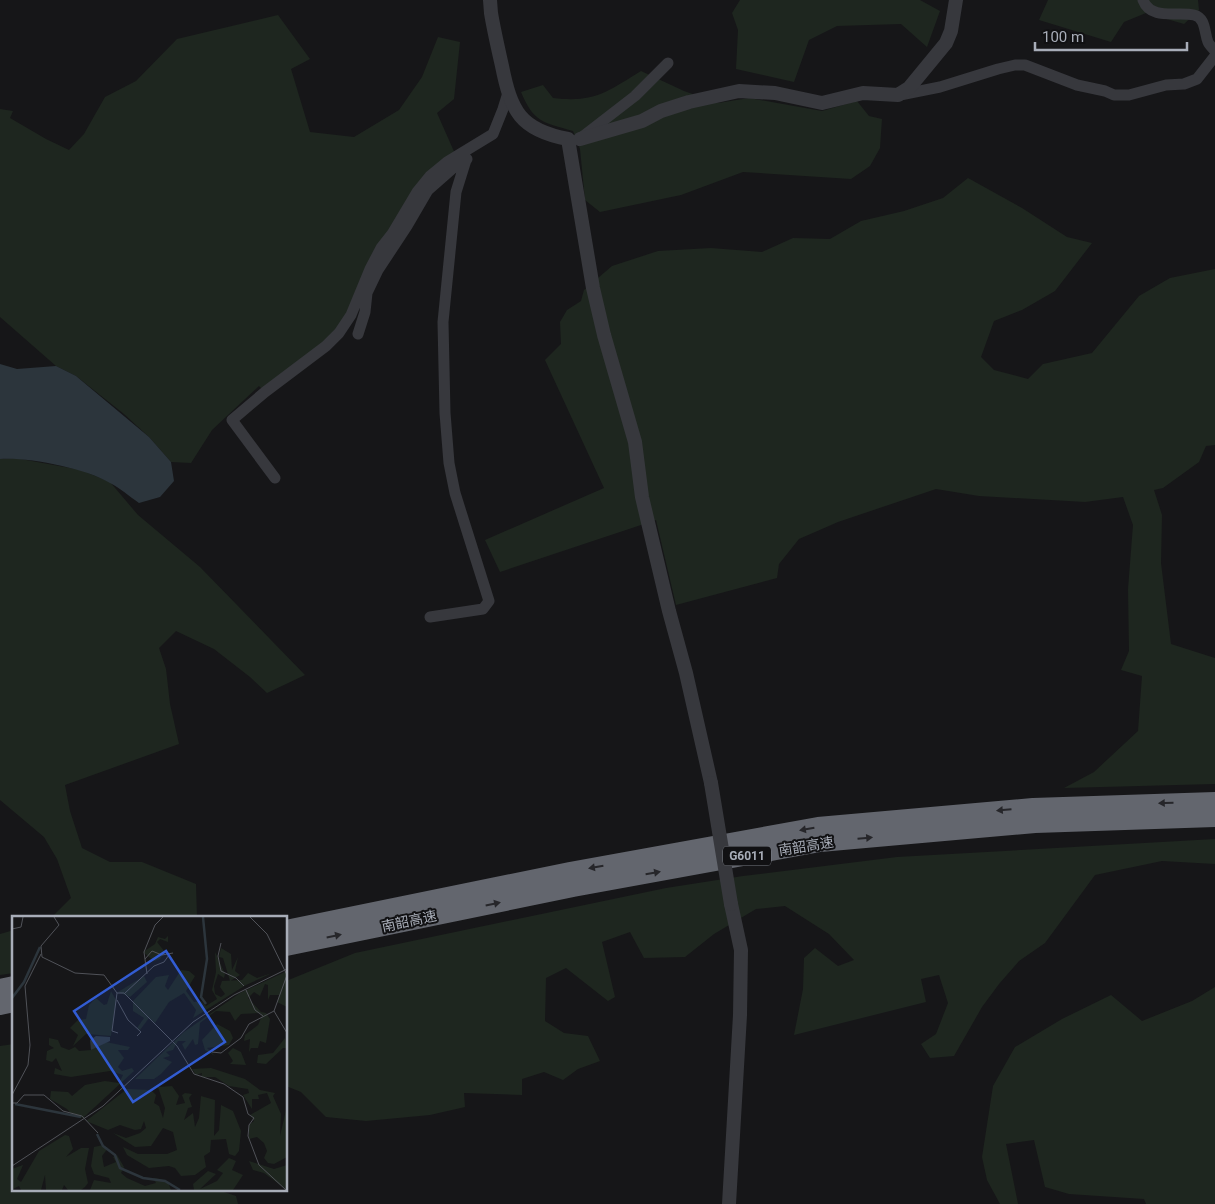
<svg xmlns="http://www.w3.org/2000/svg" width="1215" height="1204" viewBox="0 0 1215 1204" font-family="Roboto,'Noto Sans SC',sans-serif">
<style>
.green{fill:#1e261f}
.water{fill:#2c353c}
.lines{fill:none;stroke-linecap:round;stroke-linejoin:round}
.minor{stroke:#37383d;stroke-width:11}
.tertiary{stroke:#37383d;stroke-width:14}
.motorway{stroke:#63666e;stroke-width:20}
.tertiary-bridge{stroke:#37383d;stroke-width:14}
.oneway{fill:#26262a}
.labels{text-anchor:middle;dominant-baseline:central;stroke-width:4;stroke-linejoin:round;paint-order:stroke}
.shield{fill:#111113;stroke:#7b7e86;stroke-width:1}
.shield-label{font-size:12px;font-weight:bold;fill:#a8adb8}
.street-label{font-size:14px;fill:#a8adb8;stroke:#111113}
.inset-river{fill:none;stroke:#2c353c;stroke-width:2.5}
.inset-road{fill:none;stroke:#505258;stroke-width:1}
.view{fill:#325cd3;fill-opacity:0.15;stroke:#325cd3;stroke-width:2.5}
.inset-edge{fill:none;stroke:#a8adb8;stroke-width:2.5}
</style>
<rect width="100%" height="100%" fill="#161618"/>
<path class="green" d="M 740,0 L 920,0 L 940,11 L 927,47 L 901,24 L 837,26 L 809,40 L 794,82 L 736,69 L 738,30 L 732,13 Z
M 1048,0 L 1198,0 L 1199,10 L 1184,24 L 1146,13 L 1124,22 L 1111,42 L 1039,20 Z
M 278,15 L 310,59 L 291,69 L 310,132 L 354,137 L 399,110 L 422,77 L 438,37 L 460,42 L 454,99 L 437,113 L 456,156 L 339,333 L 265,392 L 259,386 L 212,430 L 191,463 L 171,462 L 149,437 L 124,414 L 76,376 L 56,366 L 0,317 L 0,109 L 13,111 L 10,118 L 46,139 L 69,150 L 84,134 L 105,97 L 136,81 L 177,39 Z
M 641,71 L 684,91 L 718,103 L 749,98 L 822,111 L 857,101 L 869,116 L 882,119 L 880,148 L 870,166 L 851,179 L 743,172 L 681,195 L 600,212 L 585,200 L 580,149 L 573,131 C 543,122 534,123 521,92 L 543,85 L 553,98 C 594,103 607,92 641,71 Z
M 968,178 L 1022,208 L 1067,237 L 1092,243 L 1055,291 L 1022,310 L 994,321 L 981,357 L 994,370 L 1028,379 L 1043,364 L 1092,353 L 1139,296 L 1170,278 L 1215,269 L 1215,445 L 1206,446 L 1199,462 L 1163,488 L 1154,490 L 1162,515 L 1161,563 L 1171,644 L 1215,658 L 1215,784 L 1064,788 L 1094,772 L 1138,731 L 1142,676 L 1121,670 L 1129,651 L 1128,589 L 1133,525 L 1123,497 L 1085,502 L 979,496 L 936,489 L 838,522 L 799,539 L 779,564 L 777,578 L 676,605 L 656,520 L 500,572 L 485,540 L 604,488 L 545,360 L 561,344 L 560,322 L 567,310 L 581,301 L 584,290 L 612,266 L 658,251 L 711,248 L 762,252 L 793,238 L 830,239 L 861,221 L 904,211 L 943,198 Z
M 15,458 L 81,470 L 110,482 L 138,515 L 200,567 L 305,675 L 267,693 L 250,677 L 214,649 L 176,631 L 159,648 L 166,669 L 170,704 L 179,744 L 65,785 L 70,811 L 82,848 L 110,862 L 142,862 L 196,884 L 197,918 L 51,918 L 71,898 L 57,859 L 44,837 L 0,800 L 0,459 Z
M 1215,839 L 1215,864 L 1162,861 L 1095,875 L 1045,943 L 1019,961 L 999,984 L 982,1007 L 954,1056 L 930,1058 L 921,1044 L 936,1034 L 948,1003 L 939,975 L 921,979 L 926,1002 L 794,1035 L 803,989 L 804,958 L 815,948 L 838,966 L 854,960 L 829,934 L 785,906 L 756,909 L 714,934 L 685,957 L 644,958 L 630,932 L 602,942 L 615,997 L 608,1001 L 566,968 L 546,978 L 545,1021 L 564,1033 L 588,1036 L 600,1061 L 578,1069 L 563,1080 L 544,1072 L 522,1079 L 522,1095 L 464,1093 L 465,1107 L 430,1115 L 366,1121 L 326,1117 L 301,1092 L 286,1086 L 286,981 L 355,953 L 666,888 L 743,876 L 897,857 Z
M 14,930 L 14,973 L 0,975 L 0,934 Z
M 1215,987 L 1215,1204 L 1146,1204 L 1144,1199 L 1069,1194 L 1045,1187 L 1034,1140 L 1006,1144 L 1018,1204 L 1000,1204 L 987,1180 L 982,1157 L 993,1086 L 1015,1047 L 1062,1019 L 1111,995 L 1142,1021 L 1192,1001 Z
M 14,1044 L 14,1190 L 218,1190 L 236,1196 L 238,1204 L 0,1204 L 0,1046 Z"/>
<path class="water" d="M 0,364 L 17,369 L 56,366 L 76,376 L 149,437 L 171,462 L 174,481 L 160,497 L 139,503 C 129,496 120,488 110,483 C 85,468 28,457 0,459 Z"/>
<g class="lines">
<path class="minor" d="M 1143,0 C 1151,21 1178,11 1194,15 C 1206,18 1204,32 1208,42 C 1209,45 1213,48 1215,51
M 900,95 L 940,87 L 998,69 L 1015,65 L 1025,65 L 1077,85 L 1105,91 L 1114,95 L 1129,95 L 1166,85 L 1184,84 L 1197,79 L 1215,56
M 582,137 L 635,96 L 668,63
M 358,334 L 365,312 L 367,293 L 378,270 L 407,226 L 428,190 L 453,168 L 467,159
M 275,478 L 232,420 L 265,392 L 326,346 L 339,333 L 351,315 L 370,269 L 381,248 L 392,234 L 417,192 L 430,176 L 447,162 L 493,134 L 503,109 L 508,93
M 430,617 L 483,609 L 489,601 L 455,493 L 449,463 L 445,413 L 443,322 L 456,192 L 466,160"/>
<path class="tertiary" d="M 490,0 L 491,13 C 494,31 498,48 502,66 C 511,111 520,130 568,139 L 593,288 L 604,335 L 635,442 L 642,497 L 669,611 L 686,673 L 711,783
M 580,139 L 642,121 L 661,111 L 689,102 L 739,91 L 775,93 L 822,103 L 863,93 L 898,95 L 909,88 L 946,43 L 951,31 L 956,0
M 729,1204 L 740,1015 L 741,950 L 731,904"/>
<path class="motorway" d="M 286,930 L 570,872 L 818,827 L 1033,808 L 1215,802
M 286,946 L 573,887 L 820,842 L 1035,823 L 1215,817
M 0,989 L 14,986
M 0,1005 L 14,1002"/>
<path class="tertiary-bridge" d="M 711,783 L 731,904"/>
</g>
<defs><path id="oneway-solid" d="M-6-.8H1V-3.2L6.5 0L1 3.2V.8H-6Z" transform="scale(1.25)"/></defs>
<g class="oneway">
<use href="#oneway-solid" transform="translate(1166 803) rotate(178)"/>
<use href="#oneway-solid" transform="translate(1004 810) rotate(175)"/>
<use href="#oneway-solid" transform="translate(807 829) rotate(170)"/>
<use href="#oneway-solid" transform="translate(865 838) rotate(-5)"/>
<use href="#oneway-solid" transform="translate(596 867) rotate(170)"/>
<use href="#oneway-solid" transform="translate(653 873) rotate(-10)"/>
<use href="#oneway-solid" transform="translate(493 904) rotate(-12)"/>
<use href="#oneway-solid" transform="translate(334 936) rotate(-12)"/>
</g>
<g class="labels">
<rect class="shield" x="723" y="846.5" width="48" height="19" rx="4"/>
<g class="shield-label">
<text x="747" y="856">G6011</text>
</g>
<g class="street-label">
<text transform="translate(806 846) rotate(-9)">南韶高速</text>
<text transform="translate(409 921) rotate(-12)">南韶高速</text>
</g>
</g>
<g transform="translate(12 916)">
<rect width="275" height="275" fill="#161618"/>
<path d="M 156,20 L 156,26 L 148,23 L 145,26 L 153,36 L 148,43 L 142,45 L 131,36 L 143,28 L 146,21 L 153,23 ZM 209,32 L 219,38 L 220,54 L 226,41 L 223,55 L 228,59 L 218,65 L 211,42 L 207,41 ZM 203,36 L 213,58 L 212,62 L 206,58 L 202,70 L 203,78 L 209,81 L 213,78 L 208,71 L 210,65 L 230,64 L 236,57 L 245,62 L 260,57 L 234,69 L 181,102 L 184,94 L 172,77 L 157,86 L 143,107 L 137,102 L 128,114 L 125,112 L 132,102 L 121,95 L 121,85 L 144,61 L 157,59 L 153,70 L 156,74 L 169,54 L 177,55 L 183,60 L 174,75 L 182,86 L 189,85 L 194,90 L 205,83 L 200,74 L 204,56 ZM 275,55 L 275,91 L 265,86 L 267,79 L 258,79 L 256,84 L 256,69 L 253,68 L 248,80 L 242,76 L 236,82 L 249,96 L 254,97 L 258,103 L 254,127 L 248,125 L 246,132 L 239,132 L 237,136 L 238,123 L 232,125 L 233,119 L 246,109 L 250,100 L 248,97 L 229,98 L 223,105 L 218,96 L 204,95 L 188,107 L 186,128 L 183,129 L 181,123 L 173,134 L 170,128 L 174,125 L 166,125 L 161,134 L 154,136 L 158,140 L 151,142 L 160,146 L 149,158 L 142,163 L 123,163 L 172,116 L 228,77 ZM 132,60 L 135,66 L 118,81 L 106,76 ZM 99,75 L 104,84 L 99,120 L 74,118 L 61,130 L 66,119 L 58,112 L 66,104 L 74,103 L 77,89 L 84,82 L 92,89 L 95,88 ZM 205,108 L 218,115 L 221,122 L 217,129 L 195,132 L 203,140 L 193,134 L 190,124 ZM 37,122 L 46,124 L 49,131 L 57,134 L 63,131 L 67,135 L 79,134 L 94,126 L 118,131 L 116,134 L 106,134 L 112,142 L 106,151 L 110,155 L 120,152 L 122,155 L 71,202 L 60,199 L 55,193 L 38,183 L 39,175 L 56,176 L 60,180 L 73,169 L 93,165 L 107,167 L 111,159 L 98,155 L 59,161 L 42,158 L 43,152 L 50,155 L 44,142 L 40,146 L 34,144 L 35,135 L 42,132 L 37,129 ZM 273,122 L 275,132 L 271,132 L 254,148 L 245,147 L 246,139 L 261,137 ZM 221,132 L 229,136 L 234,149 L 218,148 L 221,145 L 216,137 ZM 199,152 L 233,163 L 248,174 L 263,177 L 261,180 L 269,198 L 268,220 L 275,190 L 275,241 L 262,248 L 256,247 L 252,242 L 255,235 L 252,227 L 245,221 L 237,223 L 237,209 L 242,205 L 238,199 L 259,187 L 255,177 L 246,179 L 247,183 L 240,183 L 240,193 L 231,179 L 237,177 L 236,173 L 217,170 L 203,161 L 189,161 L 190,157 L 184,159 L 180,153 ZM 160,170 L 167,180 L 164,189 L 173,187 L 170,179 L 173,177 L 180,178 L 177,182 L 180,191 L 176,192 L 172,204 L 181,197 L 183,211 L 187,202 L 189,180 L 203,184 L 202,220 L 207,214 L 209,189 L 221,195 L 229,215 L 227,235 L 223,240 L 217,238 L 214,223 L 199,224 L 198,236 L 192,240 L 194,251 L 183,259 L 169,260 L 163,252 L 157,250 L 137,252 L 115,239 L 111,231 L 126,238 L 155,238 L 165,234 L 161,216 L 151,212 L 139,230 L 123,231 L 101,217 L 114,222 L 128,217 L 134,212 L 132,205 L 129,213 L 123,214 L 108,209 L 96,214 L 74,205 L 115,173 L 139,174 L 144,179 L 142,187 L 147,190 L 151,202 L 153,192 L 146,171 ZM 53,219 L 57,220 L 61,233 L 54,241 L 69,232 L 77,232 L 73,253 L 76,267 L 73,271 L 69,274 L 56,274 L 52,269 L 50,274 L 34,274 L 33,259 L 29,274 L 9,274 L 7,270 L 1,273 L 0,253 L 11,249 L 5,263 L 9,266 L 27,235 ZM 91,229 L 96,232 L 90,240 L 92,251 L 104,246 L 101,241 L 105,239 L 112,251 L 109,257 L 115,262 L 133,270 L 144,267 L 141,262 L 148,263 L 156,266 L 159,274 L 78,274 L 82,264 L 99,267 L 97,262 L 82,258 L 79,250 L 82,231 ZM 217,242 L 224,245 L 220,254 L 231,259 L 221,274 L 182,274 L 181,268 L 196,255 L 204,258 L 188,273 L 205,265 L 211,257 L 205,254 ZM 237,245 L 262,253 L 275,249 L 275,274 L 252,257 L 241,254 Z" fill="#1e261f"/>
<path d="M 84,120 L 98,121 L 98,125 L 79,134 L 78,124 Z" fill="#2c353c"/>
<path class="inset-river" d="M 191,1 L 195,43 L 189,81 L 194,88M 0,82 L 12,66 L 28,31M 3,188 L 69,201M 85,218 L 91,230 L 103,239 L 108,252 L 131,262 L 153,265 L 168,274"/>
<path class="inset-road" d="M 42,1 L 47,9 L 29,30 L 30,41 L 63,57 L 92,59 L 105,77 L 112,77 L 165,130 L 182,158 L 212,168 L 231,181 L 236,198 L 242,202 L 237,209 L 236,220 L 247,249 L 274,274M 238,1 L 255,18 L 275,59M 0,13 L 9,11 L 11,1M 209,27 L 206,40 L 209,55 L 224,62 L 232,70M 133,43 L 140,35 L 150,39 L 161,37M 135,58 L 132,36 L 143,9 L 151,1M 275,59 L 262,95 L 275,117M 234,74 L 243,94 L 251,100M 105,77 L 100,115 L 106,117M 113,77 L 142,50 L 152,46 L 157,39M 105,84 L 116,104 L 129,116 L 125,120M 200,136 L 209,137 L 229,122 L 237,108 L 262,95M 0,179 L 16,149 L 18,129 L 13,70 L 29,38M 0,187 L 5,187 L 12,179 L 32,179 L 51,195 L 70,200 L 86,217M 0,250 L 91,190 L 181,106 L 222,79 L 275,53"/>
<path class="view" d="M 154,35 L 213,126 L 121,186 L 62,95 Z"/>
<rect width="275" height="275" class="inset-edge"/>
</g>
<path d="M1035 42v8h152v-8" fill="none" stroke="#a8adb8" stroke-width="2.5"/>
<text x="1042" y="42" font-size="15" fill="#a8adb8" stroke="#111113" stroke-width="4" paint-order="stroke">100 m</text>
</svg>
